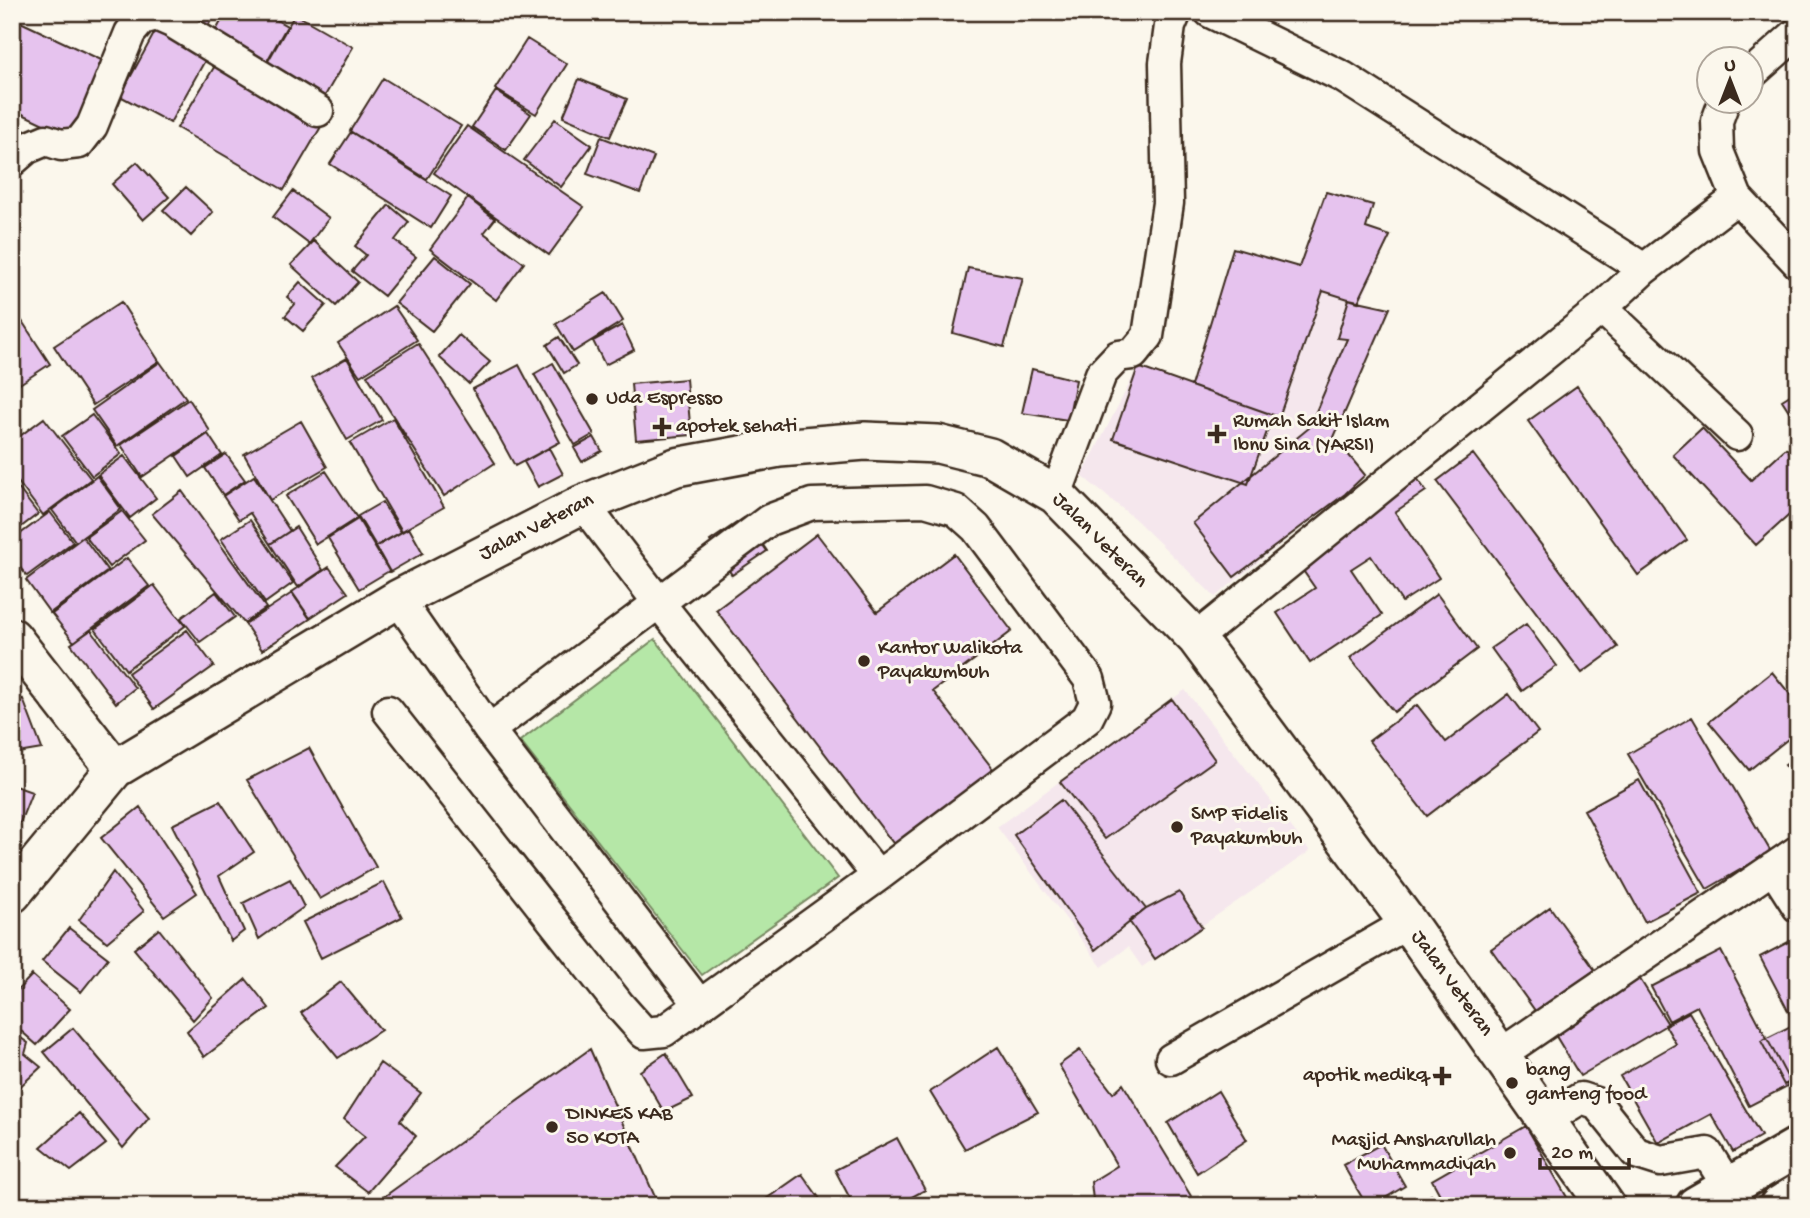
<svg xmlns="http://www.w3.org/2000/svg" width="1810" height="1218" viewBox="0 0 1810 1218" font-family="'Gochi Hand',sans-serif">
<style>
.built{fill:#f5e7ed}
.green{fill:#b5e7a7;stroke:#788862;stroke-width:2}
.building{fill:#e6c3ee;stroke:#3b2a1e;stroke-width:2}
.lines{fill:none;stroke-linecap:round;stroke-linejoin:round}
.minor-casing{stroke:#3b2a1e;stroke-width:35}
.major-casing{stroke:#3b2a1e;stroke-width:42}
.highway-casing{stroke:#3b2a1e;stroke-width:44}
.minor{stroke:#fbf7ec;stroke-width:30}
.major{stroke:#fbf7ec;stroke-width:37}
.highway{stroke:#fbf7ec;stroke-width:38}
.poi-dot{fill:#3b2a1e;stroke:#fbf7ec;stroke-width:2.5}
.labels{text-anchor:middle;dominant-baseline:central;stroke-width:6;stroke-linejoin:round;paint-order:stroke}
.poi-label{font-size:21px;fill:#3b2a1e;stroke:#fbf7ec;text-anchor:start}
.street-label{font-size:21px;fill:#3b2a1e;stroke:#fbf7ec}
</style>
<rect width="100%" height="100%" fill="#fbf7ec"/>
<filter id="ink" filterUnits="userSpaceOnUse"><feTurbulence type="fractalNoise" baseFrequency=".0143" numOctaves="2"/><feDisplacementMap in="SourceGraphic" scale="14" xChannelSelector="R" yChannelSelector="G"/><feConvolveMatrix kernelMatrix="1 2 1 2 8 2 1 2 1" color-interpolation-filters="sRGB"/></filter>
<g filter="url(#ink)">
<path class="built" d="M 1326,192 L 1373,205 L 1366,228 L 1390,236 L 1361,302 L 1390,308 L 1334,437 L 1365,475 L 1215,597 L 1135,519 L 1082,476 L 1138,367 L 1191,386 L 1233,248 L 1299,267 Z
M 1185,690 L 1310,851 L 1142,967 L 1128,947 L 1102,967 L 997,827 Z"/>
<path class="green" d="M 655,639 L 838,878 L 702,975 L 520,741 Z"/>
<path class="building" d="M 182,12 L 216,12 L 208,26 Z
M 226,12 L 262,12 L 287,26 L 263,68 L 211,40 Z
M 295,14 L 353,47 L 322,101 L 264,68 Z
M 12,18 L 112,65 L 77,140 L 12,109 Z
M 156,30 L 207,57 L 170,123 L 120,96 Z
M 527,39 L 567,64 L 536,114 L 495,89 Z
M 216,64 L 322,125 L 284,190 L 177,128 Z
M 383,78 L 461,126 L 427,179 L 350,131 Z
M 579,79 L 627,99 L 610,137 L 563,117 Z
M 496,91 L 531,114 L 506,150 L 472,127 Z
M 555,119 L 592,145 L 561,187 L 524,160 Z
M 467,126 L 584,207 L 549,255 L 434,173 Z
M 351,132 L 451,196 L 431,228 L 330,164 Z
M 601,137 L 654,157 L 640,193 L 587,174 Z
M 137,162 L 169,197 L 143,220 L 112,184 Z
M 186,187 L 213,212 L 191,236 L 163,210 Z
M 293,191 L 329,218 L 309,244 L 273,217 Z
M 1326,192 L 1373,205 L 1366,228 L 1390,236 L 1358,302 L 1323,291 L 1279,417 L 1191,386 L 1233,248 L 1299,267 Z
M 468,198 L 495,219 L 484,233 L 524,263 L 496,300 L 430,249 Z
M 389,205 L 409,222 L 395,240 L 416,257 L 384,296 L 352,271 L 366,255 L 355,246 Z
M 314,241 L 358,282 L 336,306 L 291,265 Z
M 435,256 L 470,284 L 432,331 L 396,303 Z
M 968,268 L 1023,278 L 1004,347 L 953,333 Z
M 300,282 L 326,305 L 303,331 L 285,316 L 295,304 L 287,297 Z
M 606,293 L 623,321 L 573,352 L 556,324 Z
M 1349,299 L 1390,308 L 1334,437 L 1365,475 L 1345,494 L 1234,577 L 1193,523 L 1309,428 L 1347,339 L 1337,338 Z
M 121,302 L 159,361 L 93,405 L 54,346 Z
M 394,306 L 417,340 L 360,376 L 338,343 Z
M 18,315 L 50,364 L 12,389 L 12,318 Z
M 622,325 L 634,350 L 605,365 L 593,341 Z
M 459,335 L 490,362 L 469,384 L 439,357 Z
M 559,337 L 577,365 L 564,373 L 547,345 Z
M 418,343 L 495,463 L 444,496 L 367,375 Z
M 347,358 L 382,420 L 347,440 L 312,378 Z
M 160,362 L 186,398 L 117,446 L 92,410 Z
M 553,363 L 594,434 L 575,445 L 534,374 Z
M 519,365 L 560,442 L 515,466 L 473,389 Z
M 1138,367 L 1273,415 L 1248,484 L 1113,439 Z
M 1032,369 L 1076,380 L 1068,420 L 1022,413 Z
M 686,379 L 691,435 L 636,440 L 631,384 Z
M 1577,386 L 1687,540 L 1638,575 L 1528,421 Z
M 1798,390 L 1798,425 L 1782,400 Z
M 189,399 L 210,431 L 142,477 L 121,445 Z
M 92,415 L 121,454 L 92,476 L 62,436 Z
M 44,418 L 91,479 L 43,515 L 12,474 L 12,442 Z
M 393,418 L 444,507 L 402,531 L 350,443 Z
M 301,421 L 327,467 L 270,500 L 244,454 Z
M 1702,428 L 1751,480 L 1786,448 L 1798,461 L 1798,507 L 1756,545 L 1673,455 Z
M 208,434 L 222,455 L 190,477 L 176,456 Z
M 594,437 L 602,451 L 582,462 L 574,448 Z
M 549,448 L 563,474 L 538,487 L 524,462 Z
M 226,454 L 245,480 L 223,495 L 205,468 Z
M 1473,454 L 1618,647 L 1582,673 L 1437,481 Z
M 124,456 L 156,498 L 130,518 L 98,475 Z
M 326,471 L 357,518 L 316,544 L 286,496 Z
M 97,476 L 121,509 L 76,542 L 52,510 Z
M 254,476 L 290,531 L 270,544 L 250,513 L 239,520 L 223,496 Z
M 1417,478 L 1426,491 L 1395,512 L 1439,578 L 1402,602 L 1371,556 L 1351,569 L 1382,615 L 1310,663 L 1277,613 L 1315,588 L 1295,559 Z
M 12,480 L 38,514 L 12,534 Z
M 182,491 L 266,608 L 244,623 L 152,514 Z
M 382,502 L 401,532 L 376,546 L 358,516 Z
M 122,511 L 145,540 L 109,567 L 86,537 Z
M 50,512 L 73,542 L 27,576 L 12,558 L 12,540 Z
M 744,518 L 767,551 L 732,575 L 710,541 Z
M 358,519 L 389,571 L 359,589 L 328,538 Z
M 250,520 L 293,583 L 265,603 L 221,539 Z
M 296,527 L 323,570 L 298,587 L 270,544 Z
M 409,528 L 423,553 L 390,572 L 376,547 Z
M 817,534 L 877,612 L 954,554 L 1012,631 L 933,691 L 996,773 L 896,847 L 716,610 Z
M 83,537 L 108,571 L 50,613 L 26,580 Z
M 127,558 L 149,586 L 74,642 L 52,614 Z
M 329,567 L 348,593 L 310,618 L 292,592 Z
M 154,585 L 185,626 L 126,670 L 95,629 Z
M 216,592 L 235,617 L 200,642 L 181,618 Z
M 292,593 L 310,619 L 262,650 L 245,624 Z
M 1437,594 L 1477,649 L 1394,712 L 1350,658 Z
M 1526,624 L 1557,666 L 1522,691 L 1491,648 Z
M 91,630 L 135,688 L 116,703 L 71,644 Z
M 187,630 L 214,666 L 154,709 L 128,673 Z
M 1772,672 L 1798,704 L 1798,731 L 1749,770 L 1709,722 Z
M 1509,694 L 1538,732 L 1427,816 L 1369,741 L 1417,705 L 1446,742 Z
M 23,699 L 42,749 L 12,754 L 12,701 Z
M 1172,699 L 1215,760 L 1105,839 L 1060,782 Z
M 1692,717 L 1771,852 L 1707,889 L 1628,754 Z
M 309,748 L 376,867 L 320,899 L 247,780 Z
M 1798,757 L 1798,785 L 1785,765 Z
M 1639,780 L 1701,893 L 1645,922 L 1584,810 Z
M 12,785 L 32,792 L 12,843 Z
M 1061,800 L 1146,909 L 1095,950 L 1014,835 Z
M 220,801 L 254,852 L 219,876 L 244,931 L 231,941 L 172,825 Z
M 140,807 L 197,893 L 164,916 L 101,838 Z
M 113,872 L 144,911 L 107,942 L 79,920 Z
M 290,879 L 304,907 L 259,939 L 243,903 Z
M 384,882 L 402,917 L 321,958 L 303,922 Z
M 1179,892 L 1202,927 L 1155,959 L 1129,921 L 1146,909 Z
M 1550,907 L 1595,970 L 1536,1012 L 1491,949 Z
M 69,928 L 108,958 L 81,992 L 42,961 Z
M 159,929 L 213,998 L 193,1020 L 134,949 Z
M 1798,937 L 1798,1078 L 1784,1085 L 1761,1041 L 1795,1024 L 1760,957 Z
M 1721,951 L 1791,1084 L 1749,1106 L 1697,1006 L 1669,1021 L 1651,987 Z
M 32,975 L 70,1009 L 37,1045 L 12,1023 L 12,996 Z
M 1638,976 L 1668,1024 L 1580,1076 L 1551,1028 Z
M 246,979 L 269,1008 L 204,1057 L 187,1031 Z
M 341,982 L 381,1030 L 338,1058 L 301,1013 Z
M 1689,1012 L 1761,1136 L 1733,1152 L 1711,1114 L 1658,1143 L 1620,1076 L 1676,1044 L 1665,1025 Z
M 73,1028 L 149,1118 L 123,1148 L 44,1052 Z
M 12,1032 L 28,1043 L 25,1054 L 41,1067 L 12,1094 Z
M 998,1047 L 1038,1112 L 965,1149 L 930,1092 Z
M 590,1049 L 659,1206 L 371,1206 Z
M 1080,1050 L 1113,1093 L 1123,1084 L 1194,1201 L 1189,1206 L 1080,1206 L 1093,1200 L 1091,1182 L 1117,1166 L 1059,1065 Z
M 666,1053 L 693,1098 L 664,1112 L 640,1071 Z
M 380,1063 L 421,1093 L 400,1121 L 416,1136 L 368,1192 L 335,1167 L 365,1136 L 344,1119 Z
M 1218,1091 L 1247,1140 L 1197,1173 L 1168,1123 Z
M 79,1113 L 106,1144 L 71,1171 L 41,1147 Z
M 1526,1126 L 1572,1206 L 1446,1206 L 1432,1180 Z
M 897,1138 L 925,1190 L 895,1206 L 854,1206 L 835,1170 Z
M 1381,1144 L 1405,1186 L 1372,1206 L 1367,1206 L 1343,1165 Z
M 802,1174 L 825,1206 L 756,1206 Z
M 1431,1195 L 1437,1206 L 1411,1206 Z
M 1301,1196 L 1307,1206 L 1284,1206 Z"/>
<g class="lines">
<defs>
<path id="minor" d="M 1210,12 L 1343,77 L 1644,269
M 1750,75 L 1798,32
M 1724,102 L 1717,121 L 1718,151 L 1737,198 L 1798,263
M 12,161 L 27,148 L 46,140 L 61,145 L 79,143 L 92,126 L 130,33 L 142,19 L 156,15 L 172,22 L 318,111
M 1602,308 L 1737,435
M 1056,495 L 1101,374 L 1118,356 L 1133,354 L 1148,336 L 1168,203 L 1165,63 L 1170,26 L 1176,12
M 583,504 L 659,603 L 878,876
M 398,599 L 489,730 L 699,1004
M 1196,638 L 1602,308 L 1644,269 L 1737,198
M 388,711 L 620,1006 L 644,1033 L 664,1031 L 878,876 L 1087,719 L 1095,703 L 1089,679 L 976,528 L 956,510 L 925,501 L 812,504 L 769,520 L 489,730
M 1773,868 L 1798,907
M 1501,1054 L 1798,851
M 1171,1059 L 1408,923
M 1546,1120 L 1581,1098 L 1596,1103 L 1636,1153 L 1661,1161 L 1707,1153 L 1729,1188"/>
<path id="major" d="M 12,637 L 115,769
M 12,894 L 115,769 L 398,599 L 583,504 L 676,467 L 779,448 L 865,441 L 938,444 L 990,457 L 1056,495 L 1196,638 L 1408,923 L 1606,1206"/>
<path id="highway" d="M 1696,1206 L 1798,1147
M 1779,1206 L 1798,1194"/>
</defs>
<use href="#minor" class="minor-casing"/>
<use href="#major" class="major-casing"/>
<use href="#highway" class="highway-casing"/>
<use href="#minor" class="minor"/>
<use href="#major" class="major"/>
<use href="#highway" class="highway"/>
</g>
</g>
<g class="poi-dot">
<circle cx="592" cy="399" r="7"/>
<path d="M658.5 416.5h7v7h7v7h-7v7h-7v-7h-7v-7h7z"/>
<path d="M1213.5 423.5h7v7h7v7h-7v7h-7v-7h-7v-7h7z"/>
<circle cx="864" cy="661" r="7"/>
<circle cx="1177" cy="827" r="7"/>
<path d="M1438.5 1065.5h7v7h7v7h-7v7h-7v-7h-7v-7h7z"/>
<circle cx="1512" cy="1083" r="7"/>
<circle cx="552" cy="1127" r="7"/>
<circle cx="1510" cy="1153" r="7"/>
</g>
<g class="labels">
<g class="poi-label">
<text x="606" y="399">Uda Espresso</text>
<text x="1233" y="422">Rumah Sakit Islam<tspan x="1233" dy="24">Ibnu Sina (YARSI)</tspan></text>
<text x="676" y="427">apotek sehati</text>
<text x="878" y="649">Kantor Walikota<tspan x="878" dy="24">Payakumbuh</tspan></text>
<text x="1191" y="815">SMP Fidelis<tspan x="1191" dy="24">Payakumbuh</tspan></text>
<text x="1526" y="1071">bang<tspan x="1526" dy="24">ganteng food</tspan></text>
<text x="1428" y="1076" text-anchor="end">apotik medikq</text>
<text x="566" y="1115">DINKES KAB<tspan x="566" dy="24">50 KOTA</tspan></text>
<text x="1496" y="1141" text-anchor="end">Masjid Ansharullah<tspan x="1496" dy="24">Muhammadiyah</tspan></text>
</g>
<g class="street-label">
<text transform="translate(537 528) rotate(-27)">Jalan Veteran</text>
<text transform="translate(1099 541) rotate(45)">Jalan Veteran</text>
<text transform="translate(1451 984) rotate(54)">Jalan Veteran</text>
</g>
</g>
<rect width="1810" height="1218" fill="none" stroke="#fbf7ec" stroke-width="42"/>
<rect x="21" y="21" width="1768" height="1176" fill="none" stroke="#3b2a1e" stroke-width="2.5" filter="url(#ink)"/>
<g transform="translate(1730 80)"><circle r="33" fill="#fbf7ec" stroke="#aea59a" stroke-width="2"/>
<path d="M0-5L12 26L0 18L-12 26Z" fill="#3b2a1e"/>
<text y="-10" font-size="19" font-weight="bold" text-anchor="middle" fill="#3b2a1e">U</text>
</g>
<path d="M1540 1158v10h89v-10" fill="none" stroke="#3b2a1e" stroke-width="3.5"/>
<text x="1551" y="1158" font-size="21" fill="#3b2a1e" stroke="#fbf7ec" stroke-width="5" paint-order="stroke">20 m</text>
</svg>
